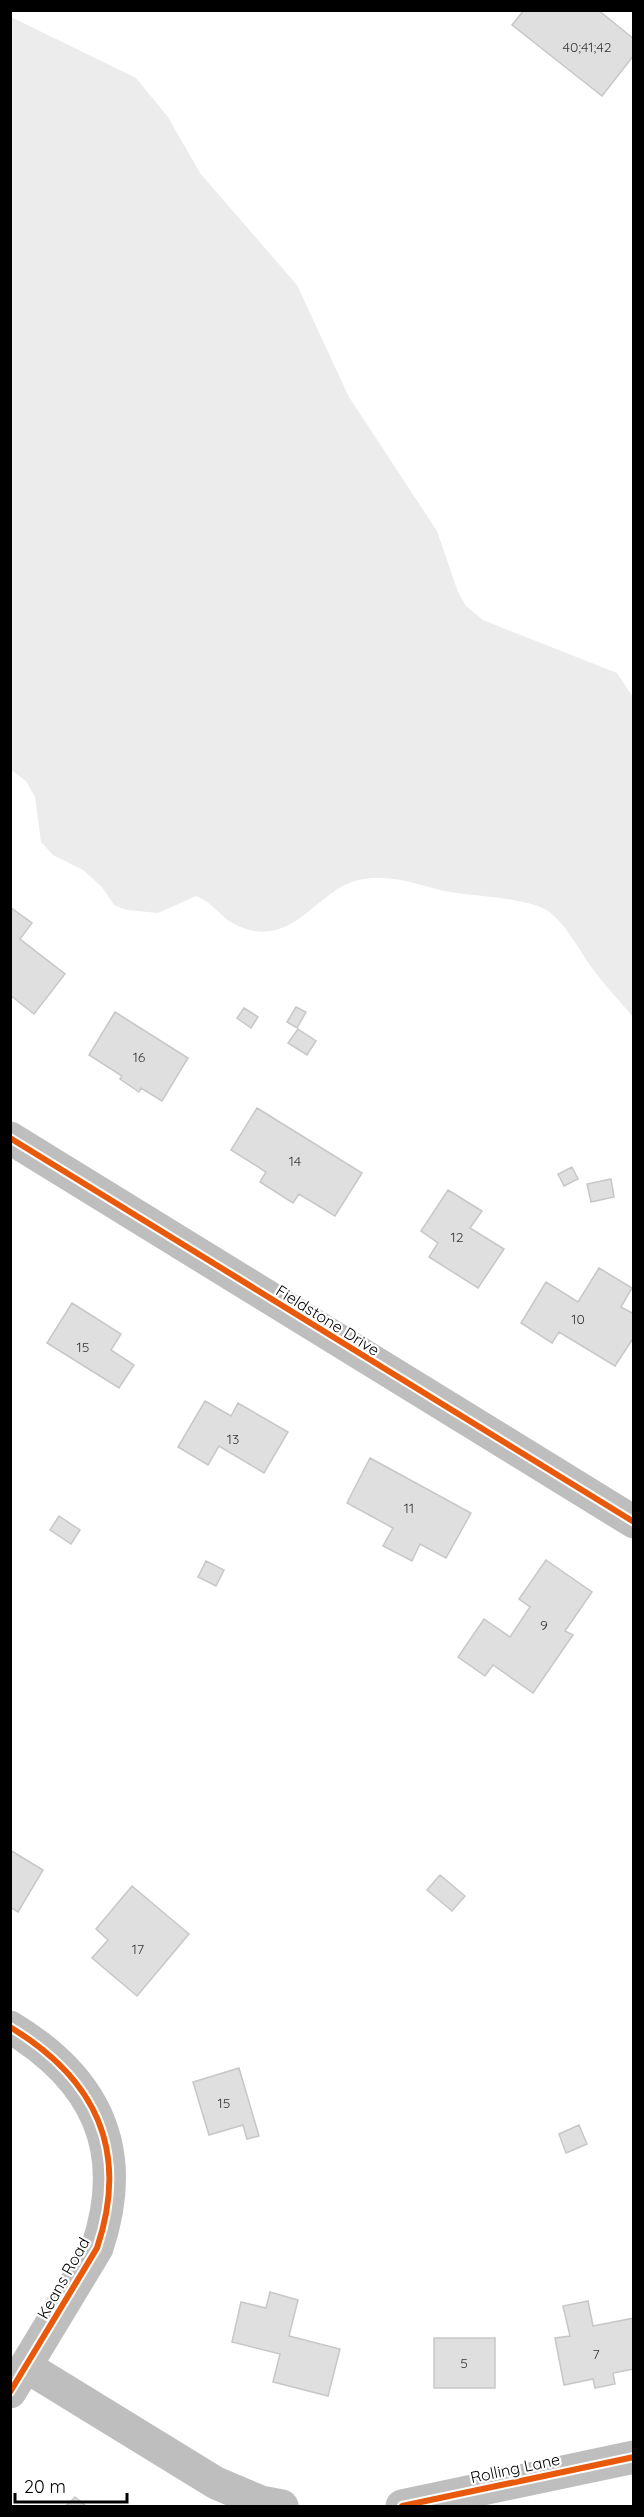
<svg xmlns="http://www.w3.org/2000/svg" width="644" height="2517" viewBox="0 0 644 2517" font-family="Quicksand,sans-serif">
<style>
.green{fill:#ececec}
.building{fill:#dfdfdf;stroke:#c7c7c7;stroke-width:1.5}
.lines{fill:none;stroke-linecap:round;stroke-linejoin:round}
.minor{stroke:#bebebe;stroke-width:33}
.cycleway-casing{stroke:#fff;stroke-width:10}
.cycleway{stroke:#e8590c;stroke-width:6}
.labels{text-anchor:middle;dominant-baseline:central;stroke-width:4.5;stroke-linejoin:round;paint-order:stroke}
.number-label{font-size:14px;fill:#383838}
.street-label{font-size:16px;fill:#000;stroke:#fff}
</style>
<rect width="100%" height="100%" fill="#fff"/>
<path class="green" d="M 11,17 L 136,78 L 168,117 L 200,173 L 297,285 L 349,397 L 437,531 L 458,592 L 466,606 L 483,620 L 617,673 L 633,697 L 633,1017 C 620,1001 605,986 592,968 C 579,950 567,925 548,911 C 529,898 474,896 450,892 C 418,886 386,870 352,882 C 315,894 290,951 236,925 C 221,918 214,903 196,896 L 158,913 L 127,910 L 114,905 L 102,887 L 83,870 L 53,855 L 41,842 L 35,797 L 26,781 L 10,769 Z"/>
<path class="building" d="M 524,10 L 598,10 L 634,39 L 634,55 L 602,96 L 512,25 Z
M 10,907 L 32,923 L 20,939 L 65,974 L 34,1014 L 10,995 Z
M 296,1007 L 306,1012 L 297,1028 L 287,1022 Z
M 244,1008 L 258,1017 L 251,1028 L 237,1018 Z
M 115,1012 L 188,1058 L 162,1101 L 141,1088 L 139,1092 L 120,1079 L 122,1076 L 89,1055 Z
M 298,1029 L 316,1041 L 307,1055 L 288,1043 Z
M 257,1108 L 362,1173 L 335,1216 L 299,1194 L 293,1203 L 260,1182 L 266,1172 L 231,1150 Z
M 572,1167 L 578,1179 L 564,1186 L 558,1174 Z
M 611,1179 L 614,1197 L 591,1202 L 587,1184 Z
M 448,1190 L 482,1211 L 470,1228 L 504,1249 L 478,1288 L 429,1257 L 438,1243 L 421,1231 Z
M 599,1268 L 632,1288 L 621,1307 L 634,1314 L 634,1337 L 615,1366 L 559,1332 L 552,1343 L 521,1323 L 546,1282 L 578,1302 Z
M 72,1303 L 121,1334 L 111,1350 L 134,1365 L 119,1388 L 47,1343 Z
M 205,1401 L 231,1416 L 238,1403 L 288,1432 L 264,1473 L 219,1446 L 208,1465 L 178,1447 Z
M 370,1458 L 471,1513 L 446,1558 L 420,1544 L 412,1561 L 383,1546 L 393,1528 L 347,1503 Z
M 59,1516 L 80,1530 L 71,1544 L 50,1530 Z
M 546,1560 L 592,1592 L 565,1631 L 573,1635 L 533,1693 L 493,1665 L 485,1676 L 458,1657 L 484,1619 L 510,1637 L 530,1607 L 519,1599 Z
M 206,1561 L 224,1570 L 216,1586 L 198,1577 Z
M 10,1850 L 43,1870 L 18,1912 L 10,1907 Z
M 440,1875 L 465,1896 L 452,1911 L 427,1890 Z
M 132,1886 L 189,1934 L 137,1996 L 92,1958 L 108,1940 L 96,1929 Z
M 239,2068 L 259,2136 L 247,2139 L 243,2125 L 209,2135 L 193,2082 Z
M 579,2125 L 587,2144 L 566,2153 L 559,2134 Z
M 270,2292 L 298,2300 L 289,2336 L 340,2349 L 328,2396 L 273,2382 L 280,2354 L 232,2342 L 241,2302 L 266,2308 Z
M 588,2301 L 593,2326 L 634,2318 L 634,2369 L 613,2373 L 615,2384 L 595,2388 L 593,2379 L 564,2385 L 555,2338 L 570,2336 L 563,2306 Z
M 434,2338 L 495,2338 L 495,2388 L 434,2388 Z
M 75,2497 L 86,2506 L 66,2506 Z"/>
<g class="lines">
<path class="minor" d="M 10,1138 L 634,1522
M 10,2027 C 96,2079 130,2150 97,2248 L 10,2392
M 27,2367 L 216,2483 L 261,2502 L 282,2506
M 402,2506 L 634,2457"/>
<defs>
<path id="cycleway" d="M 10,1138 L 634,1522
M 10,2027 C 96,2079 130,2150 97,2248 L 10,2392
M 402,2506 L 634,2457"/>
</defs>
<use href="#cycleway" class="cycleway-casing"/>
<use href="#cycleway" class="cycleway"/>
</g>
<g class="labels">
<g class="number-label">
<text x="587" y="47">40;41;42</text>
<text x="139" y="1057">16</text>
<text x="295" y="1161">14</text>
<text x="457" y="1237">12</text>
<text x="578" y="1319">10</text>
<text x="83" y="1347">15</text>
<text x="233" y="1439">13</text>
<text x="409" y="1508">11</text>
<text x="544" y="1625">9</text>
<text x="138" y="1949">17</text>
<text x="224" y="2103">15</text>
<text x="596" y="2354">7</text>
<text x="464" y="2363">5</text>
</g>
<g class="street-label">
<text transform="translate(328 1320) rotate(32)">Fieldstone Drive</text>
<text transform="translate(63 2278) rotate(-61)">Keans Road</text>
<text transform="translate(515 2468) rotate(-12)">Rolling Lane</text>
</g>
</g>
<rect width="644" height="2517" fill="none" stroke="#000000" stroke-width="24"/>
<path d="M15 2493v9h112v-9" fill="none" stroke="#000000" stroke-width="3"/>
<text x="24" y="2493" font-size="18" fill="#000000" stroke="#ffffff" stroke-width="4.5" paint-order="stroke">20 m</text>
</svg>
